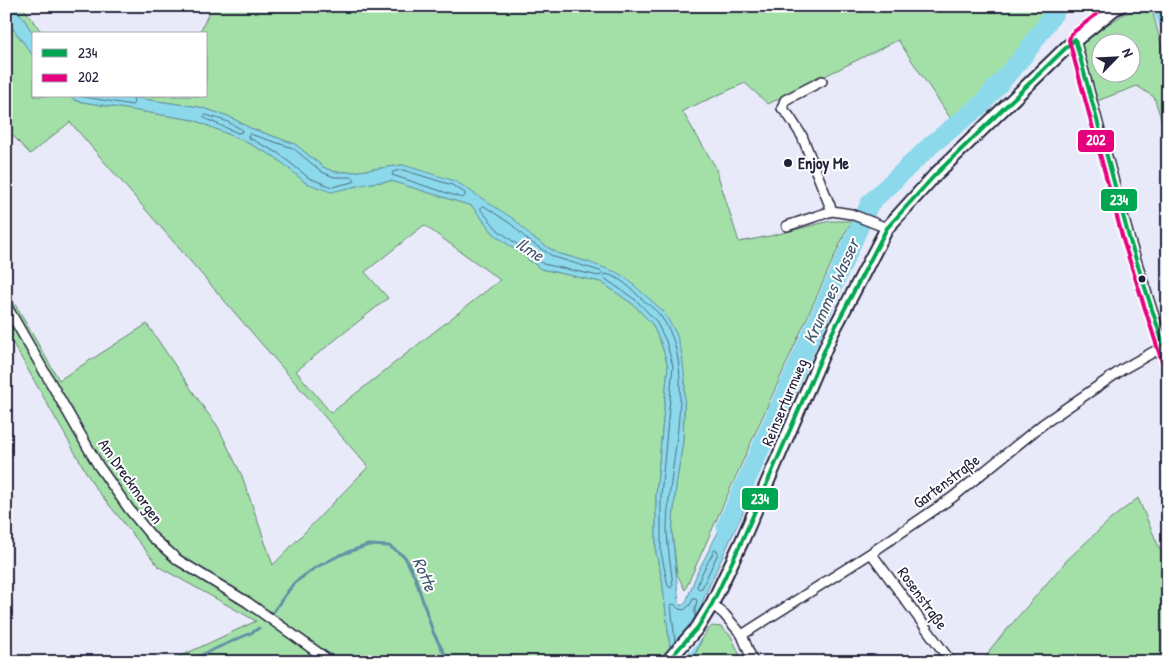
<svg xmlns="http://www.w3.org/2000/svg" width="1174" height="668" viewBox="0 0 1174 668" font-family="'Patrick Hand',sans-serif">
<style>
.green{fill:#a2e0a8;stroke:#628172;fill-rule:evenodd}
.water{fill:#8cd9eb;stroke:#6290a5}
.pier{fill:#e9eaf9}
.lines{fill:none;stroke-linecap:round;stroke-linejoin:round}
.shore{stroke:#4c6b81;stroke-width:1}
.stream{stroke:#6290a5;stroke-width:3}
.canal{stroke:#8cd9eb;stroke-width:11}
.river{stroke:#8cd9eb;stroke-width:19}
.street-casing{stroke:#22223b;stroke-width:12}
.secondary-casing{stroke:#22223b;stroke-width:16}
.street{stroke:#fff;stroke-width:9}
.secondary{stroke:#fff;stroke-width:12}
.bus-1-casing{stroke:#fff;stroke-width:8}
.bus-2-casing{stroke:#fff;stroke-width:8}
.bus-1{stroke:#00a651;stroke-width:4}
.bus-2{stroke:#e5007d;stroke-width:4}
.poi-dot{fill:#22223b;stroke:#fff;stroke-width:2}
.labels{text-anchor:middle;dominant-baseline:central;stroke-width:4;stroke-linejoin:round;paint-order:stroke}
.poi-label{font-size:16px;font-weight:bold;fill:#22223b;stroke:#fff;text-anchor:start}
.street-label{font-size:16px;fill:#22223b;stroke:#fff}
.water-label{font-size:18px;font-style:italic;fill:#425970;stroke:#fff}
.line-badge{stroke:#fff;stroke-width:2}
.badge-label{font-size:14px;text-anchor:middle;font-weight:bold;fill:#fff}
</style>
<rect width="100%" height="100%" fill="#e9eaf9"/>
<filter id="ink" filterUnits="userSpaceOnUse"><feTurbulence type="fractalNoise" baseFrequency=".02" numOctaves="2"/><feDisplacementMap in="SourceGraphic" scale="10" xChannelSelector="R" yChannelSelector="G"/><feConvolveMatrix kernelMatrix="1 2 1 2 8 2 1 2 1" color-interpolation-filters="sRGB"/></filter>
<g filter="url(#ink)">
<path class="green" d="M 14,6 L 22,6 L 43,34 L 34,34 L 34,36 L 24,19 Z
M 212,6 L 1062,6 C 1057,21 1049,30 1040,42 C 1016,75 989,104 959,131 L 898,40 L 768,104 L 745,83 L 682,111 L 715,166 L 739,242 L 770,236 L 830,221 L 852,221 L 845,233 L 685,590 L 677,574 L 672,532 L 676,486 L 683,441 L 685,381 L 676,333 L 588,262 L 557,253 L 532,237 L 514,220 L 403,165 L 352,172 L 335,172 L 323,167 L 295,144 L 250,128 L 228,116 L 199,107 L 122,96 L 206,96 L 206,34 L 199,34 Z
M 1145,6 L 1151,6 L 1163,51 L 1168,61 L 1168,140 L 1154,97 L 1137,86 L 1097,101 L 1080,42 L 1124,14 ZM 1102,42 L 1132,42 L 1132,72 L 1102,72 Z
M 6,19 L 34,57 L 34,96 L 69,96 L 77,101 L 194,120 L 240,139 L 275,157 L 306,183 L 371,183 L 391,181 L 472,206 L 494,234 L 541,269 L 601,282 L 634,305 L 652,324 L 661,343 L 668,366 L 656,495 L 656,553 L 662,579 L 670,647 L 667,662 L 168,662 L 256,621 L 159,567 L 94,486 L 6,331 L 6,289 L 59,380 L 147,324 L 206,411 L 217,425 L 242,476 L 273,565 L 368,467 L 70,122 L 30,154 L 6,128 ZM 424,225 L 500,280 L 331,413 L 296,371 L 388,298 L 365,272 Z
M 1138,498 L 1166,564 L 1168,563 L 1168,662 L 983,662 L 991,648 L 1067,560 L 1111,519 Z
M 712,626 L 721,627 L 731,636 L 743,662 L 691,662 C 699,650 701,635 712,626 Z"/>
<path class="water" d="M 6,6 L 14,6 L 24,19 L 34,36 L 34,57 L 6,19 Z
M 69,96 L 122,96 L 199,107 L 228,116 L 250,128 L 295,144 L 323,167 L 335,172 L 352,172 L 403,165 L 455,181 L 515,220 L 532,237 L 557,253 L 588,262 L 616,272 L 626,278 L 663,311 L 676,333 L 682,354 L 685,381 L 683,441 L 676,486 L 672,532 L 679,603 L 682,606 L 686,602 L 697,573 L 732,505 L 749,499 L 705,595 L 700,611 L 703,635 L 695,655 L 691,662 L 667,662 L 670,647 L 662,579 L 656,553 L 656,495 L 668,366 L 661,343 L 652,324 L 634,305 L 601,282 L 541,269 L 494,234 L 472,206 L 391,181 L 371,183 L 331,192 L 306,183 L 275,157 L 240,139 L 194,120 L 77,101 Z"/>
<path class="pier" d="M 702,607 L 705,634 L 682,662 L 665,662 L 667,650 L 686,630 Z"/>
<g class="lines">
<path class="shore" d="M 78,96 L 132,105 L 134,103 L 133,96
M 206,115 L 226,121 L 241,129 L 242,132 L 238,133 L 206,119 L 204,117 Z
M 250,134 L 293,148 L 322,172 L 334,177 L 353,177 L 355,181 L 353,182 L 332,187 L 309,178 L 278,153 L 249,138 L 248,136 Z
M 403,170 L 452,185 L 465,193 L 465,196 L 462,198 L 392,175 L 393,172 Z
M 482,206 L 484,206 L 511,224 L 529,241 L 554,257 L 600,271 L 602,273 L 601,275 L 599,276 L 543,264 L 498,230 L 481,210 Z
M 605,274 C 620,276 631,289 642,299 C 647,304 654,308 659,314 C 702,366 666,470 667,533 C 668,550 671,568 673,585 L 671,588 L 668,586 L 661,552 L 661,495 L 673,366 L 666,341 L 656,321 L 637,301 L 604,278 L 603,276 Z
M 715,550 L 717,550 L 718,553 L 702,588 L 699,589 L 697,587 L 701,575 Z
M 675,642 L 671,605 L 674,604 L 679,609 L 684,610 L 690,605 L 693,599 L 696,599 L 697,601 L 695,610 L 695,617"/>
<path class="stream" d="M 273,612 L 294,583 L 315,568 L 340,555 L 368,545 L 389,546 L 405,557 L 415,577 L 433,632 L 444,653 L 451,662
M 185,662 L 251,633 L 259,628"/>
<path class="canal" d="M 1157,6 L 1168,34"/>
<path class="river" d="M 726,526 L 870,203 L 931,145 L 982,104 L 1025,54 L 1054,13 L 1057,6"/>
<defs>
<path id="street" d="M 1075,39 L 1130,241 L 1168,360
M 822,81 L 785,100 L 782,108 L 789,116 L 802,136 L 832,211
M 787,226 L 832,211 L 851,214 L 887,228
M 6,305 L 98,465 L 129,509 L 152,537 L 178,560 L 247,602 L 331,662
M 871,553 L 951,662
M 712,604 L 724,614 L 742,635 L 753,662
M 742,635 L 871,553 L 953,497 L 1043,424 L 1123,369 L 1164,346"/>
<path id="secondary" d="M 667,662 L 698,627 L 712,604 L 742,541 L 831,335 L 887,228 L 935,175 L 1068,46 L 1114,9 L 1120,6"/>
</defs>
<use href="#street" class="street-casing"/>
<use href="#secondary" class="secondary-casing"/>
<use href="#street" class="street"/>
<use href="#secondary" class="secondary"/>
<defs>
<path id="bus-1" d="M 1075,39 L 1130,241 L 1168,359
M 667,662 L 698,627 L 712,604 L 742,541 L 831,335 L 887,228 L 935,175 L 1075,39"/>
<path id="bus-2" d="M 1107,6 L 1071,34 L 1069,40 L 1124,243 L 1162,362"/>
</defs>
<use href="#bus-1" class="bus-1-casing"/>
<use href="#bus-2" class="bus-2-casing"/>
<use href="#bus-1" class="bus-1"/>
<use href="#bus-2" class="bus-2"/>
</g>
</g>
<g class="poi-dot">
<circle cx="788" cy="163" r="5"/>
<circle cx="1142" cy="279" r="4.5"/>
</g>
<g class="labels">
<g class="poi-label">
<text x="798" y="163">Enjoy Me</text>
</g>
<g class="street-label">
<text transform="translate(784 402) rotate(-67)">Reinserturmweg</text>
<text transform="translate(131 481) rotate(55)">Am Dreckmorgen</text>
<text transform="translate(946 481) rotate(-37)">Gartenstraße</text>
<text transform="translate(923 598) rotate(54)">Rosenstraße</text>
</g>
<g class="water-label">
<text transform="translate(530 249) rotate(33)">Ilme</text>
<text transform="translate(831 291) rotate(-66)">Krummes Wasser</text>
<text transform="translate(425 574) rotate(67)">Rotte</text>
</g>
</g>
<g class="line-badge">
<rect x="1077" y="129" width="38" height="24" rx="5" fill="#e5007d"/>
<rect x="1100" y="188" width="38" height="24" rx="5" fill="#00a651"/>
<rect x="741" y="487" width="38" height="24" rx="5" fill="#00a651"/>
</g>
<g class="badge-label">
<text x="1096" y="145">202</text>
<text x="1119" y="205">234</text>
<text x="760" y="504">234</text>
</g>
<rect width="1174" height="668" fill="none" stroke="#fff" stroke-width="25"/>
<rect x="12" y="12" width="1149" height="643" fill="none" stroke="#22223b" stroke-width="2" filter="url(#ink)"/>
<rect x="32" y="32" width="175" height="65" fill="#ffffff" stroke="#a7a7b1"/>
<rect x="42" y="49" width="25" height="8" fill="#00a651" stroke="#a7a7b1"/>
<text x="78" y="58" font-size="15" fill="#22223b">234</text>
<rect x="42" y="74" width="25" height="8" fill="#e5007d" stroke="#a7a7b1"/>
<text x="78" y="82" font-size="15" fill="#22223b">202</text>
<g transform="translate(1116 58) rotate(66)"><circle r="24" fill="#ffffff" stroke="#a7a7b1"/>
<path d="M0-4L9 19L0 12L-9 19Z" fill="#22223b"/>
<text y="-8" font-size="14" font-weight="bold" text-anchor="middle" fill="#22223b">N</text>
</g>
</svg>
